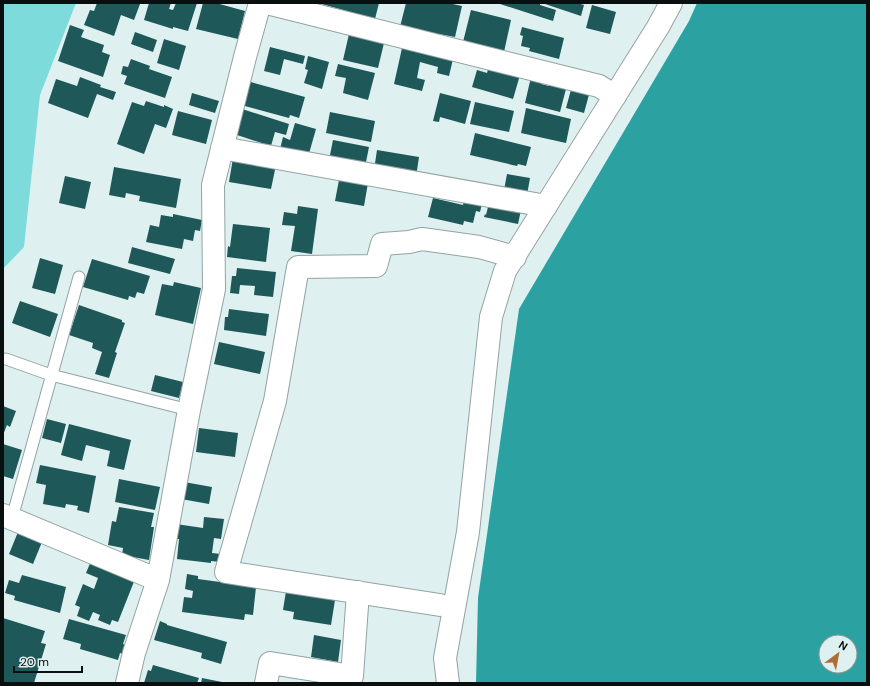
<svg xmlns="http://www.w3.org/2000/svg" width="870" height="686" viewBox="0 0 870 686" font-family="'DM Sans',sans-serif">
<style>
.green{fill:#7ddbdb}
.water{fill:#2ca1a2;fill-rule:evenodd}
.building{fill:#1e5859}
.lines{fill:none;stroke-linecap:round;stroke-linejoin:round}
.service-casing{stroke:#93a3a2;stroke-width:13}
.minor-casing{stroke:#93a3a2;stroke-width:24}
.tertiary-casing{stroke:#93a3a2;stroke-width:24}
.service{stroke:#fff;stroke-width:11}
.minor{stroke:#fff;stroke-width:22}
.tertiary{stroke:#fff;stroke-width:22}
</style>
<rect width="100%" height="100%" fill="#dff0f0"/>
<path class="green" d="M 3,3 L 76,3 L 40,95 L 24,247 L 3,269 Z"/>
<path class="water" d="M 697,3 L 867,3 L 867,683 L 476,683 L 478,598 L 519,309 L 689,21 ZM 826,642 L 850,642 L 850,666 L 826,666 Z"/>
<path class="building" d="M 97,3 L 137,3 L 140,4 L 134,20 L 121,15 L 114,36 L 84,25 L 90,10 L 94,11 Z
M 149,3 L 171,3 L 169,9 L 173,10 L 176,3 L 197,3 L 188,31 L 173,27 L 173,29 L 144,20 Z
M 203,3 L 216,3 L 245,11 L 238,39 L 196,29 Z
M 318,3 L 379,3 L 375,19 Z
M 406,3 L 448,3 L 462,6 L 455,37 L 439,34 L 438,37 L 400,27 Z
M 497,3 L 540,3 L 540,5 L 556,10 L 553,21 Z
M 542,3 L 577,3 L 584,5 L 581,16 Z
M 592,5 L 616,12 L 610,34 L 586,28 Z
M 471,10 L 511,20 L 504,52 L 463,42 Z
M 70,25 L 84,30 L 81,37 L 104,45 L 102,52 L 110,55 L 103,77 L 58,61 Z
M 522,27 L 564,38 L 559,59 L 529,51 L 530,48 L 521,46 L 523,36 L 520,35 Z
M 135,32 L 157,40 L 153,52 L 131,44 Z
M 349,34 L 384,43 L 378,68 L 343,60 Z
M 164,39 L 186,46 L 179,70 L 157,63 Z
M 270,47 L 305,56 L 303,64 L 284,59 L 280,75 L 264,71 Z
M 402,48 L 453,59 L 449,76 L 437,73 L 438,67 L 420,62 L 417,78 L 425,80 L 422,91 L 394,84 Z
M 308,56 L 329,62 L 322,89 L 304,83 L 308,70 L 305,69 Z
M 131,59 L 150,66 L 149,69 L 172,77 L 165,98 L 124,84 L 127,76 L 121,74 L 123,66 L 128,67 Z
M 338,64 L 375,73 L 368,100 L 343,93 L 346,78 L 335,76 Z
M 489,66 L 520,75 L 513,99 L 472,87 L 477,70 L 487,73 Z
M 80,77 L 101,85 L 100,87 L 116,92 L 113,100 L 97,94 L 88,118 L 48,103 L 56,79 L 77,86 Z
M 531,77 L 542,80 L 541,84 L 549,86 L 550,80 L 567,85 L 560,112 L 525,103 Z
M 247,81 L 305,97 L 299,118 L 290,115 L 289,118 L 241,105 Z
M 572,86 L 590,91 L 584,113 L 566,108 Z
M 192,93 L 219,101 L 215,113 L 189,105 Z
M 440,93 L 471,101 L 465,124 L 440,117 L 439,122 L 433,121 Z
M 146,101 L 164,107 L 164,105 L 173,109 L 166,128 L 155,124 L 144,154 L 117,144 L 132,102 L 144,106 Z
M 475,102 L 514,111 L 509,132 L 470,124 Z
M 239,108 L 289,124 L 286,135 L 275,132 L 271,146 L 231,133 Z
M 526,108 L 571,119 L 566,143 L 521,133 Z
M 178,111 L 212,120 L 206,144 L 172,135 Z
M 330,112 L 375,121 L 371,142 L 326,133 Z
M 295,123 L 316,129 L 308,157 L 280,149 L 283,137 L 290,140 Z
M 475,133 L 531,147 L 526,166 L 518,164 L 517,166 L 470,155 Z
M 333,140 L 369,147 L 365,167 L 329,160 Z
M 377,150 L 419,157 L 416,177 L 374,170 Z
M 233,158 L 276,165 L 271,189 L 229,182 Z
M 114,167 L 181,179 L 176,208 L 139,201 L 140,196 L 126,193 L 125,198 L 109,195 Z
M 507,174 L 530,178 L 527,195 L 504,190 Z
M 65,176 L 91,182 L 85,209 L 59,203 Z
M 339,180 L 352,183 L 353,180 L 368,183 L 364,206 L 335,201 Z
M 433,198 L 463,205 L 464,200 L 482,204 L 480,212 L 476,211 L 473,223 L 464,221 L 463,225 L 428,217 Z
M 489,203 L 521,210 L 518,224 L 484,217 L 485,214 L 486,215 Z
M 298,206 L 318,209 L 312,254 L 291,251 L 295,226 L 282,225 L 284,212 L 297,214 Z
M 173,214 L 202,220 L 200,231 L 195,230 L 193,241 L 184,239 L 182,249 L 146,242 L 150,225 L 159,227 L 161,215 L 173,217 Z
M 233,224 L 270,228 L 266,262 L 227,257 L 228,246 L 230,247 Z
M 132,247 L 175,259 L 170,274 L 128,263 Z
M 40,258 L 63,265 L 55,294 L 32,288 Z
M 92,259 L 150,276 L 144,294 L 137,292 L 135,298 L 129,296 L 128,300 L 83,287 Z
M 237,268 L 276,272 L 273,297 L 254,295 L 255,286 L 240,285 L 239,294 L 230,293 L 232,276 L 236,276 Z
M 174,282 L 201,288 L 193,324 L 155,315 L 162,284 L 173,286 Z
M 20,301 L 58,314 L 50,337 L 12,323 Z
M 79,305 L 122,320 L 122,322 L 125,323 L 115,352 L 117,353 L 109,378 L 95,374 L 102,352 L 92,348 L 93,343 L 69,335 Z
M 229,309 L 269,314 L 266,336 L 224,330 L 225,317 L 228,317 Z
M 219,342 L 265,352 L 260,374 L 214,364 Z
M 155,375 L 183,382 L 179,398 L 151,391 Z
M 3,406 L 16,411 L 10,427 L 7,425 L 3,435 Z
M 47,419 L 66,424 L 61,443 L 42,438 Z
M 69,424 L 131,440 L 124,470 L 107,466 L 110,451 L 86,445 L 82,461 L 61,455 Z
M 199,428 L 238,433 L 235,457 L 196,452 Z
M 3,444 L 22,450 L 13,479 L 3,476 Z
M 40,465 L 96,476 L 89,513 L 77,510 L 78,506 L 66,504 L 65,508 L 43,504 L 46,485 L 36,483 Z
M 119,479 L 160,487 L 155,510 L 115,502 Z
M 184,482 L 212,487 L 209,504 L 181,499 Z
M 119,507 L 154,513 L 151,527 L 154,527 L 149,560 L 122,555 L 123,548 L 108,545 L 112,521 L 116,522 Z
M 204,517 L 224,519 L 221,539 L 214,538 L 212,553 L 221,554 L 220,562 L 211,561 L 211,563 L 177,559 L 179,539 L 174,539 L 176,524 L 203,528 Z
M 18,532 L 42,542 L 33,564 L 9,554 Z
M 91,561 L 135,579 L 118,622 L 112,620 L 110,625 L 98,620 L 100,615 L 93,612 L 89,621 L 77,616 L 80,607 L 75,605 L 83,584 L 94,589 L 98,578 L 86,573 Z
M 187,574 L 198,576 L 198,579 L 256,587 L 253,615 L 245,614 L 244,620 L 182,612 L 184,597 L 192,598 L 193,591 L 185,589 Z
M 22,575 L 66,587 L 60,613 L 14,600 L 15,596 L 5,593 L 9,580 L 19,583 Z
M 286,591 L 335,600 L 331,625 L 293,619 L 294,612 L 283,610 Z
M 3,618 L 45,631 L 41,643 L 46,644 L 34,683 L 3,683 L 3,646 L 4,642 L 3,641 Z
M 69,619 L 126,635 L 123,644 L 128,646 L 126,655 L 120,653 L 118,660 L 80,649 L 81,644 L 63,639 Z
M 160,621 L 167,624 L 167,625 L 227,642 L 221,664 L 201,658 L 202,653 L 154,640 Z
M 314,635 L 341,640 L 338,662 L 311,657 Z
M 153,665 L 199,678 L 197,683 L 144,683 L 148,670 L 151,671 Z
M 202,678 L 222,682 L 222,683 L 201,683 Z"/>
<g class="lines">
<defs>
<path id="service" d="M 6,359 L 51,375 L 189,410
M 12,518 L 79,277"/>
<path id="minor" d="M 267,3 L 599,86 L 615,96
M 222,148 L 546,206
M 3,515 L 158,580
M 440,605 L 226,572 L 275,401 L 298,267 L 376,266 L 382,244 L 409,242 L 422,239 L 479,247 L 515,257
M 127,683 L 134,653 L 158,580 L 189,410 L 214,289 L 213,185 L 245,57 L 260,3
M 266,683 L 270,663 L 352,676 L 358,592"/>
<path id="tertiary" d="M 448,683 L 445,658 L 468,532 L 491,317 L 505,271 L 658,27 L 671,3"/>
</defs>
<use href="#service" class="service-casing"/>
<use href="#minor" class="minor-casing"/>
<use href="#tertiary" class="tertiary-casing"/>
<use href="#service" class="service"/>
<use href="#minor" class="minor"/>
<use href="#tertiary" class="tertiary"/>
</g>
<rect width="870" height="686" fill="none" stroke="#090f0f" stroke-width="8"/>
<g transform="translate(838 654) rotate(32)"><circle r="19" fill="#dff0f0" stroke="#899696"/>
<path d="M0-3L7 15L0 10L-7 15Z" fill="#ae6d37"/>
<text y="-6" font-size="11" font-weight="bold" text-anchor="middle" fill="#090f0f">N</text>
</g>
<path d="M14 666v6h68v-6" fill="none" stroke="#090f0f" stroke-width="2"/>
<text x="20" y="666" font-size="12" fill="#090f0f" stroke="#dff0f0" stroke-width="3" paint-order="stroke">20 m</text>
</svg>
